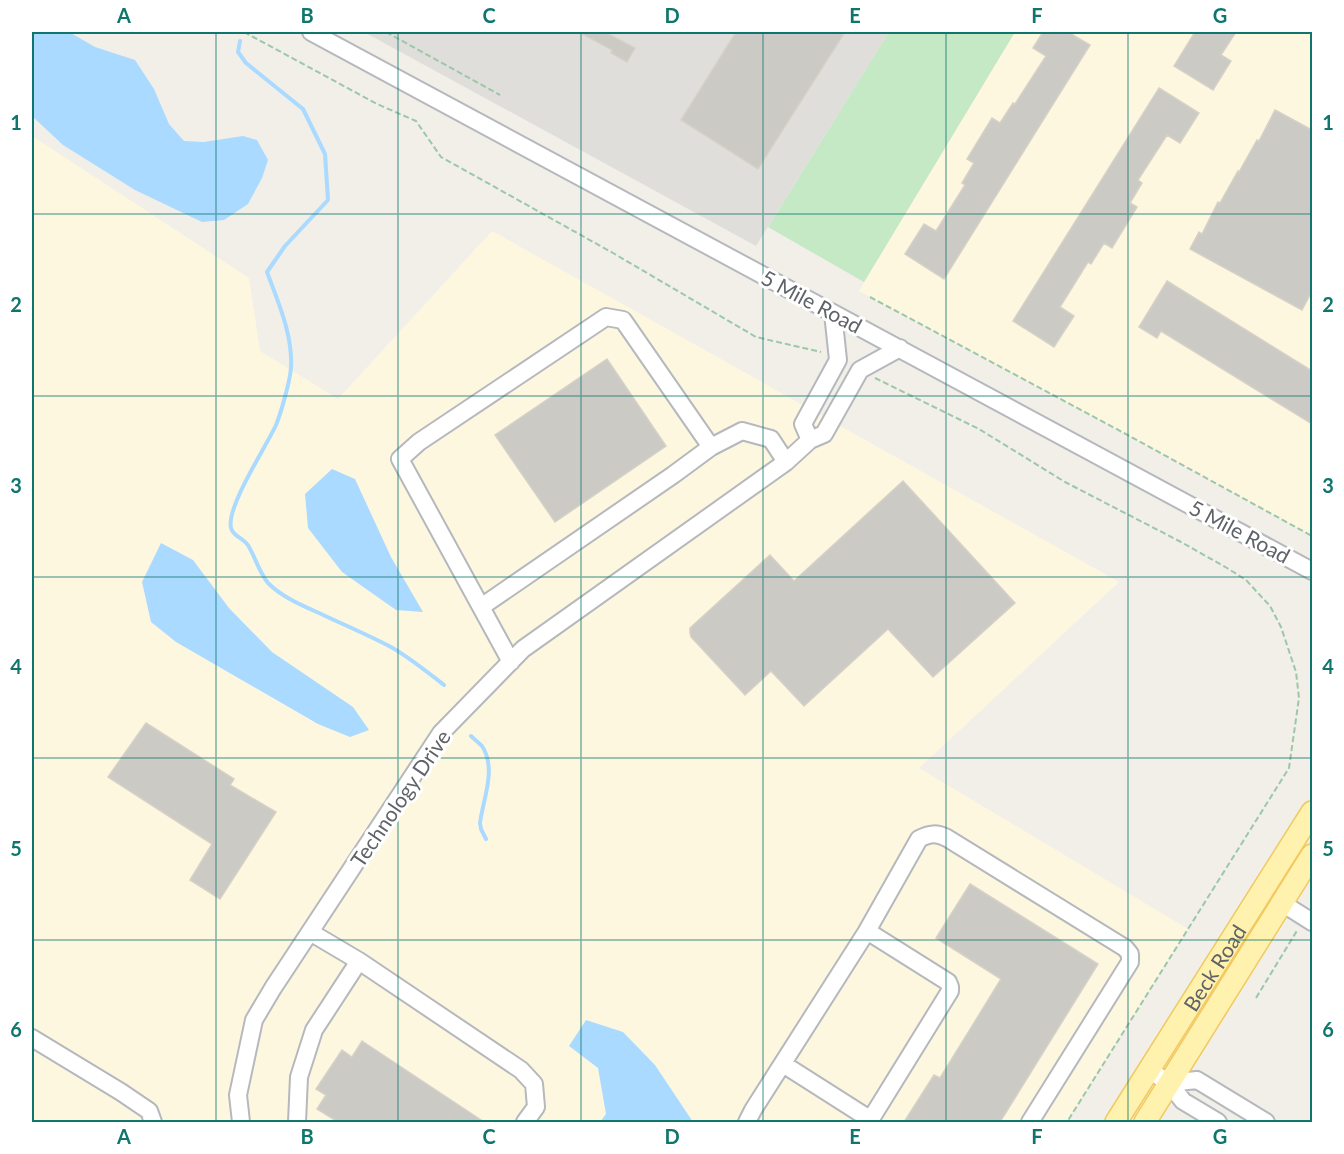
<svg xmlns="http://www.w3.org/2000/svg" width="1344" height="1154" viewBox="0 0 1344 1154" font-family="Lato,sans-serif">
<style>
.commercial{fill:#fef7e0}
.industrial{fill:#e0deda}
.green{fill:#c5e8c5}
.water{fill:#aadaff}
.lines{fill:none;stroke-linecap:round;stroke-linejoin:round}
.stream{stroke:#aadaff;stroke-width:4}
.building{fill:#cccac5;stroke:#d6d1c6;stroke-width:1.5}
.minor-casing{stroke:#b5b8bc;stroke-width:20}
.major-casing{stroke:#f2c960;stroke-width:24}
.path{stroke:#9cc7a9;stroke-width:2;stroke-dasharray:6 3;stroke-linecap:butt}
.minor{stroke:#fff;stroke-width:16}
.major{stroke:#fff2af;stroke-width:21}
.grid{fill:none;stroke:#0f766e;stroke-width:1.5;stroke-opacity:0.55}
.labels{text-anchor:middle;dominant-baseline:central;stroke-width:6;stroke-linejoin:round;paint-order:stroke}
.street-label{font-size:21px;fill:#5f6368;stroke:#fff}
.neatline{fill:none;stroke:#0f766e;stroke-width:2}
.grid-label{font-size:20px;text-anchor:middle;font-weight:bold;fill:#0f766e}
</style>
<rect width="100%" height="100%" fill="#f1efe8"/>
<path class="commercial" d="M 1015,32 L 1312,32 L 1312,536 L 1124,433 L 859,291 Z
M 32,136 L 249,278 L 260,351 L 338,399 L 492,231 L 1119,582 L 919,768 L 1188,929 L 1066,1122 L 32,1122 Z"/>
<path class="industrial" d="M 364,32 L 889,32 L 756,246 Z"/>
<path class="green" d="M 889,32 L 1015,32 L 864,282 L 768,227 Z"/>
<path class="water" d="M 32,32 L 69,32 L 95,47 L 135,60 L 154,89 L 169,124 L 184,141 L 204,142 L 243,136 L 257,140 L 268,160 L 262,178 L 248,204 L 224,220 L 202,222 L 135,190 L 63,145 L 32,116 Z
M 332,469 L 355,479 L 391,557 L 423,612 L 396,610 L 342,572 L 308,528 L 305,494 Z
M 161,543 L 193,560 L 229,608 L 272,652 L 353,707 L 369,730 L 350,737 L 318,724 L 176,642 L 151,622 L 142,582 Z
M 586,1020 L 623,1032 L 655,1065 L 693,1122 L 600,1122 L 606,1114 L 598,1068 L 569,1046 Z"/>
<g class="lines">
<path class="stream" d="M 240,41 L 238,52 L 246,63 L 303,109 L 325,154 L 328,200 L 285,246 L 267,272 C 278,302 293,335 291,368 C 290,381 281,413 276,425 C 266,447 226,507 231,528 C 233,537 245,538 249,547 C 256,559 259,572 268,583 C 282,597 301,605 319,613 C 342,624 366,634 389,646 C 408,656 427,672 444,685
M 471,736 C 474,739 479,743 482,746 C 497,769 483,799 480,823 L 481,829 L 486,839"/>
</g>
<path class="building" d="M 579,32 L 605,32 L 635,48 L 627,62 L 611,53 L 612,50 Z
M 736,32 L 845,32 L 758,169 L 681,120 Z
M 1043,32 L 1068,32 L 1090,45 L 944,279 L 905,254 L 924,224 L 936,231 L 965,185 L 962,183 L 974,163 L 967,159 L 992,118 L 1000,123 L 1013,103 L 1015,104 L 1046,56 L 1033,48 Z
M 1195,32 L 1236,32 L 1221,55 L 1231,61 L 1213,90 L 1174,66 Z
M 1159,88 L 1199,113 L 1180,143 L 1167,135 L 1138,180 L 1142,183 L 1130,203 L 1137,207 L 1112,248 L 1104,243 L 1091,264 L 1088,262 L 1060,307 L 1074,316 L 1054,347 L 1013,321 Z
M 1275,110 L 1312,130 L 1312,291 L 1302,310 L 1190,249 L 1199,232 L 1202,234 L 1218,202 L 1220,203 L 1238,171 L 1239,172 L 1257,140 L 1259,141 Z
M 1167,281 L 1312,371 L 1312,424 L 1161,331 L 1157,338 L 1139,327 Z
M 607,359 L 666,446 L 555,522 L 495,435 Z
M 903,481 L 1015,603 L 933,677 L 888,629 L 804,706 L 771,671 L 745,695 L 691,637 L 690,633 L 690,628 L 770,555 L 794,581 Z
M 146,723 L 234,779 L 230,785 L 276,812 L 220,899 L 190,880 L 212,844 L 108,777 Z
M 970,884 L 1098,964 L 1000,1122 L 904,1122 L 934,1075 L 940,1078 L 1001,979 L 936,938 Z
M 362,1041 L 484,1122 L 338,1122 L 317,1109 L 326,1095 L 316,1089 L 342,1050 L 352,1057 Z"/>
<g class="lines">
<defs>
<path id="minor" d="M 311,32 L 1312,571
M 833,313 L 838,360 L 803,424 L 810,440 L 824,434 L 860,370 L 900,348
M 481,607 L 673,475 L 711,447
M 511,662 L 400,459 L 419,442 L 606,317 L 623,320 L 711,447 L 742,431 L 771,439 L 786,462
M 1282,903 L 1312,922
M 310,932 L 359,961 L 521,1070 L 534,1084 L 536,1107 L 525,1122
M 32,1038 L 121,1092 L 149,1111 L 153,1122
M 783,1064 L 871,1120
M 1149,1070 L 1169,1083 L 1183,1101 L 1218,1122
M 1169,1083 L 1197,1080 L 1266,1122
M 241,1122 L 238,1095 L 254,1020 L 273,988 L 441,733 L 523,649 L 786,462 L 810,440
M 297,1122 L 299,1077 L 314,1030 L 359,961
M 747,1122 L 753,1110 L 867,931
M 869,1122 L 950,991 L 950,987 L 948,982 L 867,931 L 919,839 C 930,833 937,833 947,838 L 1125,948 L 1130,954 L 1130,962 L 1030,1122"/>
<g id="major">
<path id="s1" d="M 1116,1122 L 1312,812"/>
<path d="M 1145,1122 L 1312,855"/>
</g>
</defs>
<use href="#minor" class="minor-casing"/>
<use href="#major" class="major-casing"/>
<path class="path" d="M 244,32 L 377,104 L 416,121 L 441,157 L 613,253 L 756,337 L 821,352
M 386,32 L 500,95
M 870,297 L 1124,433 L 1312,536
M 875,378 L 979,429 L 1065,482 L 1181,542 L 1227,568 L 1246,580 L 1270,606 L 1281,627 L 1296,672 L 1299,698 L 1289,768 L 1067,1122
M 1256,998 L 1298,929"/>
<use href="#minor" class="minor"/>
<use href="#major" class="major"/>
</g>
<path class="grid" d="M 216,32 L 216,1122M 398,32 L 398,1122M 581,32 L 581,1122M 763,32 L 763,1122M 946,32 L 946,1122M 1128,32 L 1128,1122M 32,214 L 1312,214M 32,396 L 1312,396M 32,577 L 1312,577M 32,758 L 1312,758M 32,940 L 1312,940"/>
<g class="labels">
<g class="street-label">
<text transform="translate(812 301) rotate(28)">5 Mile Road</text>
<text transform="translate(1240 531) rotate(28)">5 Mile Road</text>
<text transform="translate(400 798) rotate(-56)">Technology Drive</text>
<text stroke="none"><textPath href="#s1" startOffset="183">Beck Road</textPath></text>
</g>
</g>
<rect width="1344" height="1154" fill="none" stroke="#ffffff" stroke-width="66"/>
<rect x="33" y="33" width="1278" height="1088" class="neatline"/>
<g class="grid-label">
<text x="124" y="23">A</text>
<text x="307" y="23">B</text>
<text x="489" y="23">C</text>
<text x="672" y="23">D</text>
<text x="855" y="23">E</text>
<text x="1037" y="23">F</text>
<text x="1220" y="23">G</text>
<text x="16" y="130">1</text>
<text x="1328" y="130">1</text>
<text x="16" y="312">2</text>
<text x="1328" y="312">2</text>
<text x="16" y="493">3</text>
<text x="1328" y="493">3</text>
<text x="16" y="674">4</text>
<text x="1328" y="674">4</text>
<text x="16" y="856">5</text>
<text x="1328" y="856">5</text>
<text x="16" y="1037">6</text>
<text x="1328" y="1037">6</text>
<text x="124" y="1144">A</text>
<text x="307" y="1144">B</text>
<text x="489" y="1144">C</text>
<text x="672" y="1144">D</text>
<text x="855" y="1144">E</text>
<text x="1037" y="1144">F</text>
<text x="1220" y="1144">G</text>
</g>
</svg>
